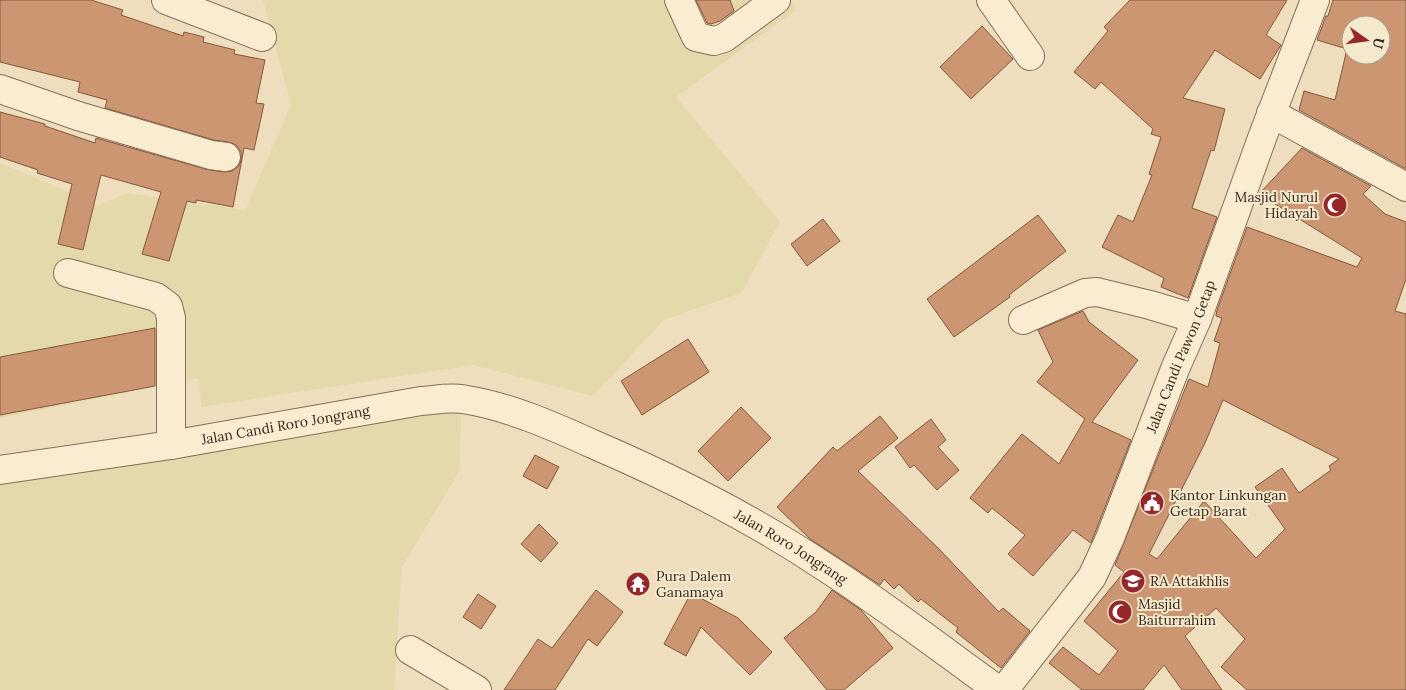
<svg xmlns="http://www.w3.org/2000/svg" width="1406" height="690" viewBox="0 0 1406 690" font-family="Lora,serif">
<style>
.farmland{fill:#e3d9ab}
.building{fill:#cc9673;stroke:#85573c;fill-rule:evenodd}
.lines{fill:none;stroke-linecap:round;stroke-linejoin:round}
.minor-casing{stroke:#866e57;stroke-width:30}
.minor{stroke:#f9ecd0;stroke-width:28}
.labels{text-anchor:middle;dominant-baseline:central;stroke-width:4;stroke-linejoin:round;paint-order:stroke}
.poi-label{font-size:14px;fill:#35271b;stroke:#f5e9cd;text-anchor:start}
.street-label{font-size:14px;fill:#35271b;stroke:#f5e9cd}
</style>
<rect width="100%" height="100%" fill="#eedebe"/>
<path class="farmland" d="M 263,0 L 791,0 L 796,10 L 676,97 L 780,222 L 741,293 L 664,320 L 593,396 L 473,365 L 201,407 L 199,378 L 0,418 L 0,163 L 99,205 L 127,193 L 245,210 L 291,105 Z
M 461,408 L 460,470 L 402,567 L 394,690 L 0,690 L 0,485 Z"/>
<path class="building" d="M 0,0 L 91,0 L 123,10 L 121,15 L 183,36 L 184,32 L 204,37 L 203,42 L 235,50 L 234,54 L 265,60 L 256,103 L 264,104 L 254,150 L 244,148 L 233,207 L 196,200 L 196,203 L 187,201 L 169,261 L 142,254 L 161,192 L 101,175 L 83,250 L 58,244 L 72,184 L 37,173 L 38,170 L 0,157 L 0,112 L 45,124 L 45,126 L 95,143 L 96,138 L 209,170 L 224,172 L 232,171 L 239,166 L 241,160 L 241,152 L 236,145 L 229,142 L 214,140 L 105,108 L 107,100 L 78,92 L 80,82 L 0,62 Z
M 696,0 L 730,0 L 734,11 L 720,21 L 711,24 L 707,23 Z
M 1130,0 L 1287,0 L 1266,35 L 1281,45 L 1260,79 L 1215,50 L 1183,98 L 1225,109 L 1214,151 L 1211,150 L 1192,208 L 1217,217 L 1188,298 L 1161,287 L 1164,278 L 1102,247 L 1118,215 L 1133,222 L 1152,175 L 1149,174 L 1161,137 L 1151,134 L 1153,129 L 1101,82 L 1095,89 L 1074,72 L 1108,31 L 1104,27 Z
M 1333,0 L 1406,0 L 1406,169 L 1299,110 L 1304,91 L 1335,100 L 1347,49 L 1317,40 L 1326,16 L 1328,16 ZM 1351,25 L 1381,25 L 1381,55 L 1351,55 Z
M 982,26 L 1013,59 L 971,99 L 940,67 Z
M 1302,148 L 1371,186 L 1363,194 L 1385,214 L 1406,222 L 1406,279 L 1395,311 L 1406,314 L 1406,690 L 1247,690 L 1221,667 L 1245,639 L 1216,608 L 1185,636 L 1222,690 L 1182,690 L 1164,665 L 1143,690 L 1082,690 L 1049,663 L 1063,647 L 1099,675 L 1118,651 L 1084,621 L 1124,572 L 1115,565 L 1189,379 L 1208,387 L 1220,343 L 1214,341 L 1222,318 L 1216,316 L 1217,310 L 1247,227 L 1357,267 L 1362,258 L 1259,194 ZM 1223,400 L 1339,459 L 1329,466 L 1331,470 L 1299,493 L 1282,468 L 1255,487 L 1285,529 L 1256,558 L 1204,501 L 1157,559 L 1149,554 L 1205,443 Z
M 1038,215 L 1066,251 L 1009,295 L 1010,297 L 954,337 L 927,299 Z
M 823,219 L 840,241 L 807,266 L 791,244 Z
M 1083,311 L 1089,322 L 1138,360 L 1092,422 L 1131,440 L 1091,543 L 1073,530 L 1033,576 L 1008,554 L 1025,535 L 992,508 L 988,513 L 970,498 L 1022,434 L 1059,464 L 1085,419 L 1037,382 L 1053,362 L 1038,330 Z
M 155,328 L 155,386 L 0,415 L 0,357 Z
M 688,339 L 709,372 L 642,415 L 621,381 Z
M 741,407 L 771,438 L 728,481 L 698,451 Z
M 880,416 L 898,438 L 858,471 L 939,549 L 999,612 L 1003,608 L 1030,631 L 1001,668 L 956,632 L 958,628 L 921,599 L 918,602 L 899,584 L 894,589 L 884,579 L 880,585 L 810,539 L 777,507 L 833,447 L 837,451 Z
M 931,419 L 946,440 L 938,447 L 959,470 L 937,490 L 914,465 L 910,468 L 895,447 Z
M 535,455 L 559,467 L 547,489 L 523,476 Z
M 539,524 L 558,543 L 541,562 L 521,544 Z
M 596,590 L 623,612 L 597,646 L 588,639 L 555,690 L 504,690 L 538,639 L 552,648 Z
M 832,590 L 861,610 L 893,648 L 844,690 L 827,690 L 784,638 L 816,612 Z
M 691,593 L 738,618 L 772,652 L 750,675 L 701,627 L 686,656 L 664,644 Z
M 478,594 L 496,606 L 481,629 L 463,617 Z"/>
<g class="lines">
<defs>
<g id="minor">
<path d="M 166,0 L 262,37"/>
<path d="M 679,0 L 696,37 L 714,41 L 724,38 L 776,0"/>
<path d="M 991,0 L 1030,56"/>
<path d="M 0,89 L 78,116 L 211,155 L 226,157"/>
<path d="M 1271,113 L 1406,187"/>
<path d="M 68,273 L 156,297 L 168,306 L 171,318 L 171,445"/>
<path d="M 1023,320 L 1085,293 L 1097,292 L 1150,305 L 1197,319"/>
<path id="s1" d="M 0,470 L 171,445 L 421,401 C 435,400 448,397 462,399 C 508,406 553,426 595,445 C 674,479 753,519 825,567 C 884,605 941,649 998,690"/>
<path d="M 410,650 L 477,690"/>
<path id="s2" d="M 1004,690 L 1092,577 L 1110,538 L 1175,369 L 1197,319 L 1262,138 L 1315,0"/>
</g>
</defs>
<use href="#minor" class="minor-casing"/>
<use href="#minor" class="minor"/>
</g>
<defs>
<symbol id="mosque-disc" viewBox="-11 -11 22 22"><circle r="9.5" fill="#95272a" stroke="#f5e9cd"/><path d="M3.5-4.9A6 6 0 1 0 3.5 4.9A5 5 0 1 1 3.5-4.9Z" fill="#fff"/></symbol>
<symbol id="civic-disc" viewBox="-11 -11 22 22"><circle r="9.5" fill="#95272a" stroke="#f5e9cd"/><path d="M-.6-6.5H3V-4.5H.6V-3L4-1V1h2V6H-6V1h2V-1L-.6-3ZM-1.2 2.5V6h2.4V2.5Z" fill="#fff"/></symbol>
<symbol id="school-disc" viewBox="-11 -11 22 22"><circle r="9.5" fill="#95272a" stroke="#f5e9cd"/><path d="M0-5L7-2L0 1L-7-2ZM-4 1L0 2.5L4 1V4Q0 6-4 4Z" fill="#fff"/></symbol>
<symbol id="temple-disc" viewBox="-11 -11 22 22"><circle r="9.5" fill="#95272a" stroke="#f5e9cd"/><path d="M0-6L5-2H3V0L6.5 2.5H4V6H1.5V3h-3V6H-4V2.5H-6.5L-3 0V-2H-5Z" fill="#fff"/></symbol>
</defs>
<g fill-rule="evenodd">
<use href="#mosque-disc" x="1321" y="191" width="28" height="28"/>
<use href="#civic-disc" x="1138" y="489" width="28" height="28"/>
<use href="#school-disc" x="1119" y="567" width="28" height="28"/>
<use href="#temple-disc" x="624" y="570" width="28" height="28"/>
<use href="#mosque-disc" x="1106" y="598" width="28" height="28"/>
</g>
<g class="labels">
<g class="poi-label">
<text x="1318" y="197" text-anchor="end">Masjid Nurul<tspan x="1318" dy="16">Hidayah</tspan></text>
<text x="1170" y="495">Kantor Linkungan<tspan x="1170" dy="16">Getap Barat</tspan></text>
<text x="656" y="576">Pura Dalem<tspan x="656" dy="16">Ganamaya</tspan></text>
<text x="1150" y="581">RA Attakhlis</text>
<text x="1138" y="604">Masjid<tspan x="1138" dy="16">Baiturrahim</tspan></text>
</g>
<g class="street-label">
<text stroke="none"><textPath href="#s2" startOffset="381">Jalan Candi Pawon Getap</textPath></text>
<text stroke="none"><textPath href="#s1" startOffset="289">Jalan Candi Roro Jongrang</textPath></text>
<text stroke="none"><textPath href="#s1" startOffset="830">Jalan Roro Jongrang</textPath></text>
</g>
</g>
<g transform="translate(1366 40) rotate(104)"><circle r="24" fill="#f5e9cd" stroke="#a89b86"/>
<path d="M0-4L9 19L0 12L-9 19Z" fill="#95272a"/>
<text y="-8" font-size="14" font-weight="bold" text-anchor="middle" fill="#35271b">U</text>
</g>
</svg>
